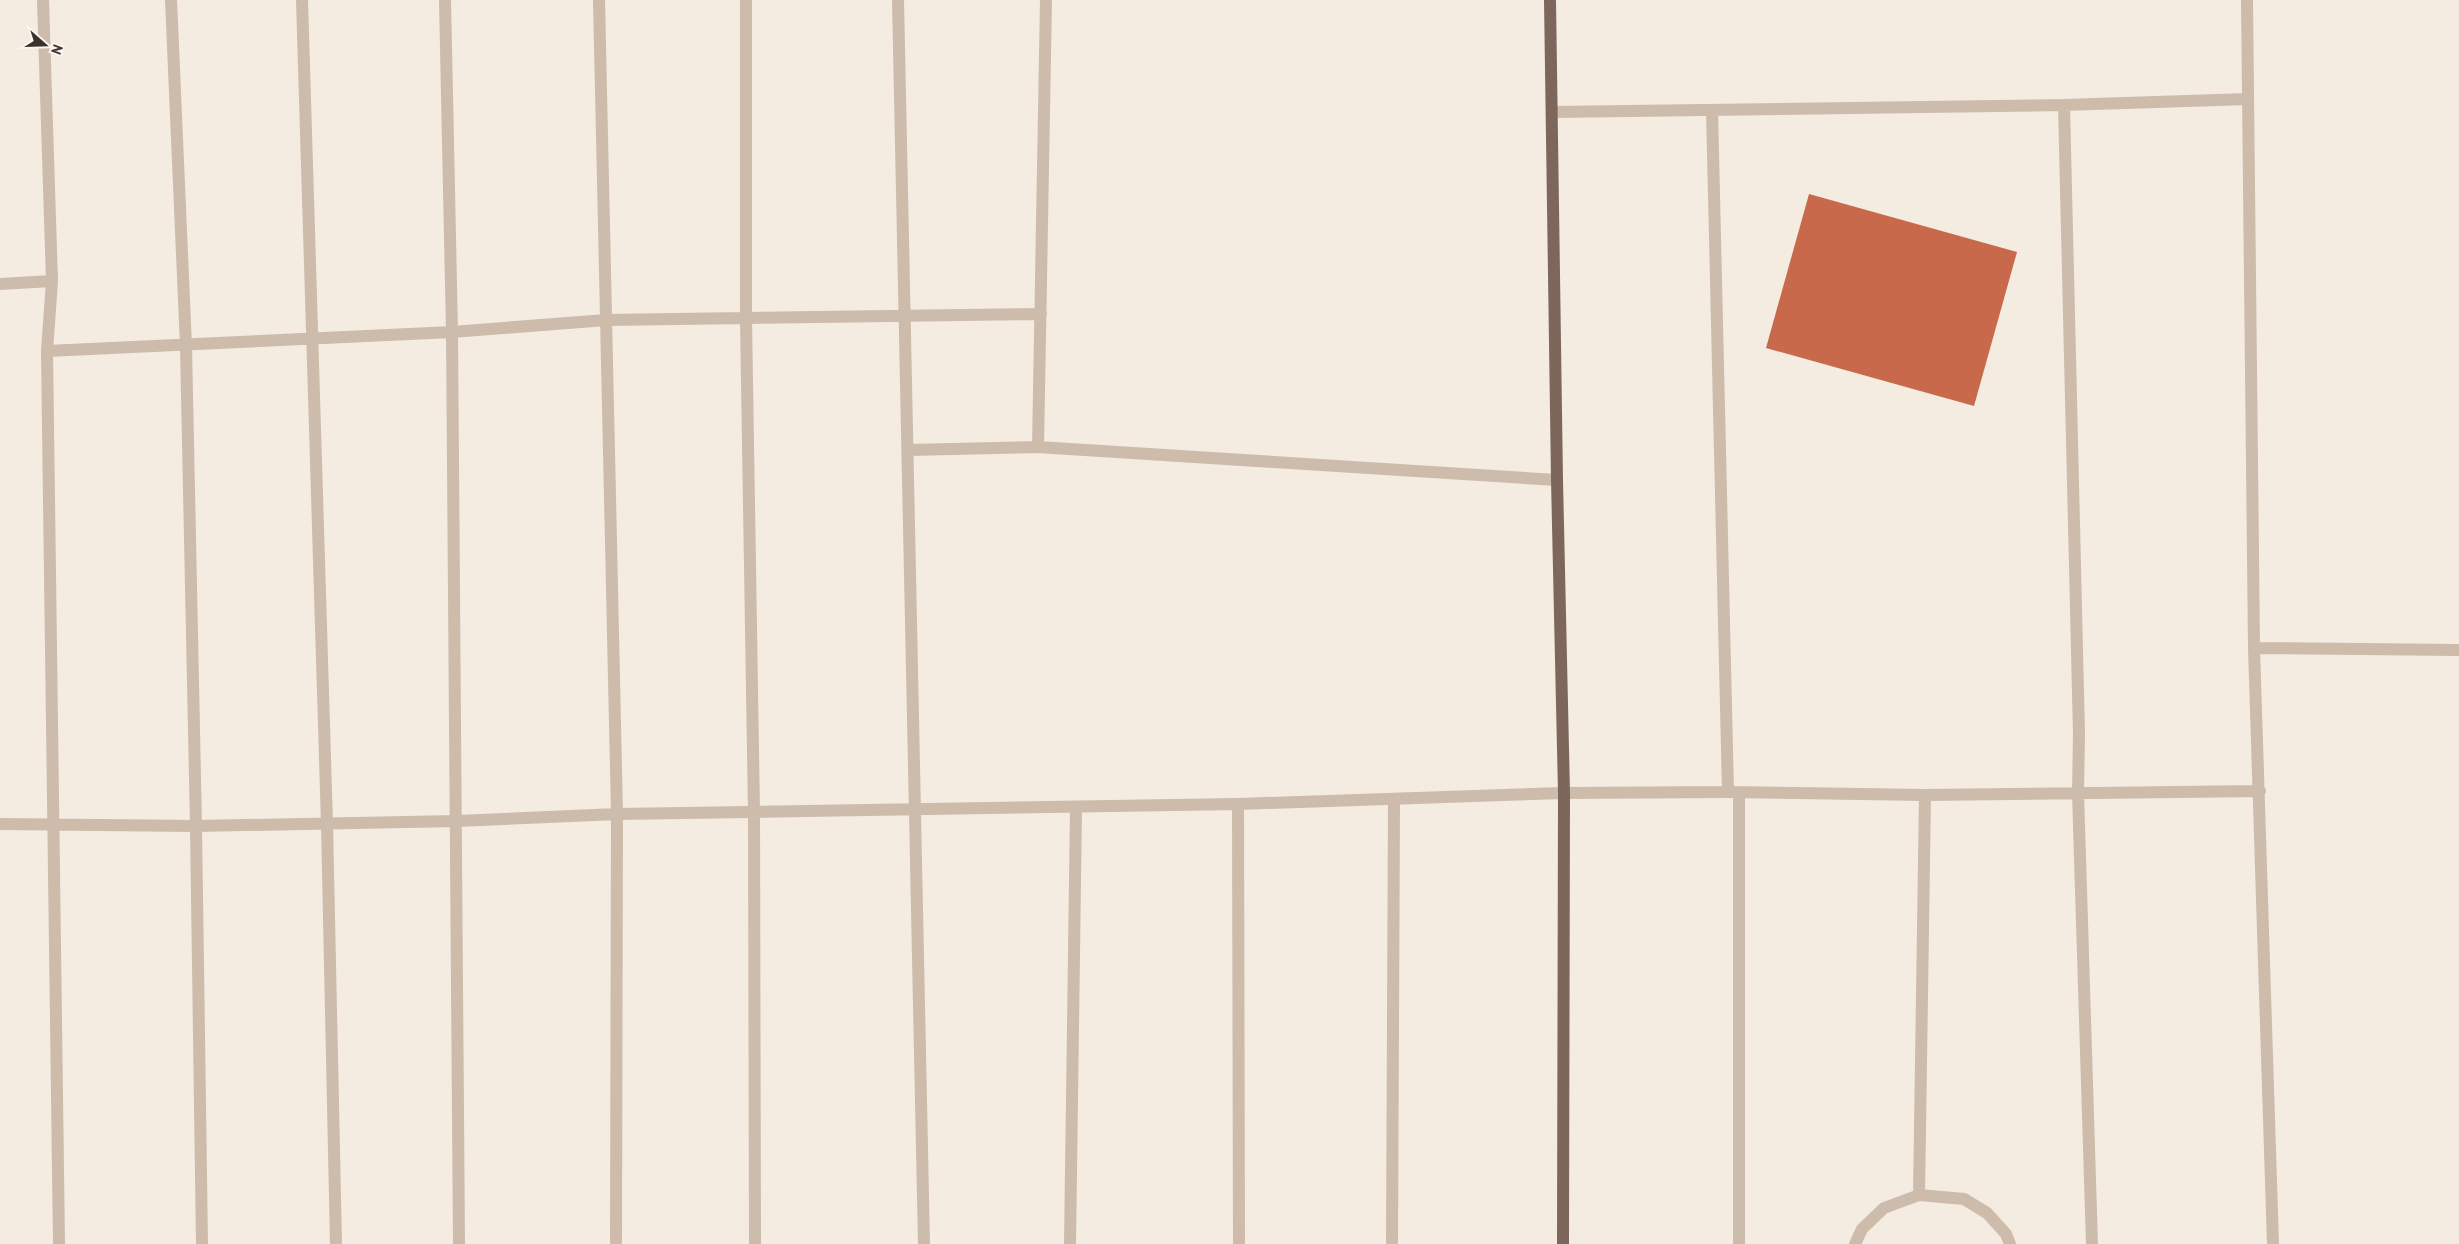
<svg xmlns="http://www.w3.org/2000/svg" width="2459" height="1244" viewBox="0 0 2459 1244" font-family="'PT Sans',sans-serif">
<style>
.building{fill:#c8694b}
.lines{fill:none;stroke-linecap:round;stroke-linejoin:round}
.minor{stroke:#cdbbac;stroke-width:12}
.major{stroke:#7d675c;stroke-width:12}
</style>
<rect width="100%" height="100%" fill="#f4ebe1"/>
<path class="building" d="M 1809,194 L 2017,252 L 1974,406 L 1766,348 Z"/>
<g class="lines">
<path class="minor" d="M 43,0 L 52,281 L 47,351 L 59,1244
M 171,0 L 186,346 L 196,826 L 202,1244
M 302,0 L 327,824 L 336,1244
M 445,0 L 452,332 L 459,1244
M 599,0 L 617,814 L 616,1244
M 746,0 L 746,319 L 754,813 L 755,1244
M 898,0 L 924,1244
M 2247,0 L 2254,648 L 2273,1244
M 2064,105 L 2079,734 L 2078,793 L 2092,1244
M 1712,110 L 1728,792
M 1553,112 L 2064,105 L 2248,99
M 0,284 L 52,281
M 47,351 L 452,332 L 606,320 L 1041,314
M 1038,447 L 1046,0
M 908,450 L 1038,447 L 1557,480
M 2254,648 L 2459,650
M 1238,804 L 1239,1244
M 0,824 L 196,826 L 457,821 L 617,814 L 1238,804 L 1564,793 L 1728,792 L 1925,795 L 2260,791
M 1919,1195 L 1925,795
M 1070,1244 L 1076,808
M 1392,1244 L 1394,799
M 1739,1244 L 1739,793
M 1855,1244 L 1862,1229 L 1884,1208 L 1919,1195 L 1964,1199 L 1987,1213 L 2006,1234 L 2010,1244"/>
<path class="major" d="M 1550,0 L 1557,480 L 1564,793 L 1563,1244"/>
</g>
<g transform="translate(45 45) rotate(110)" stroke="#fbf5ee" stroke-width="4" paint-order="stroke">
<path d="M0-4L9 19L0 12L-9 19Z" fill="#3b302b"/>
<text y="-8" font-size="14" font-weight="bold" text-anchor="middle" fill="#3b302b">N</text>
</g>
</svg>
